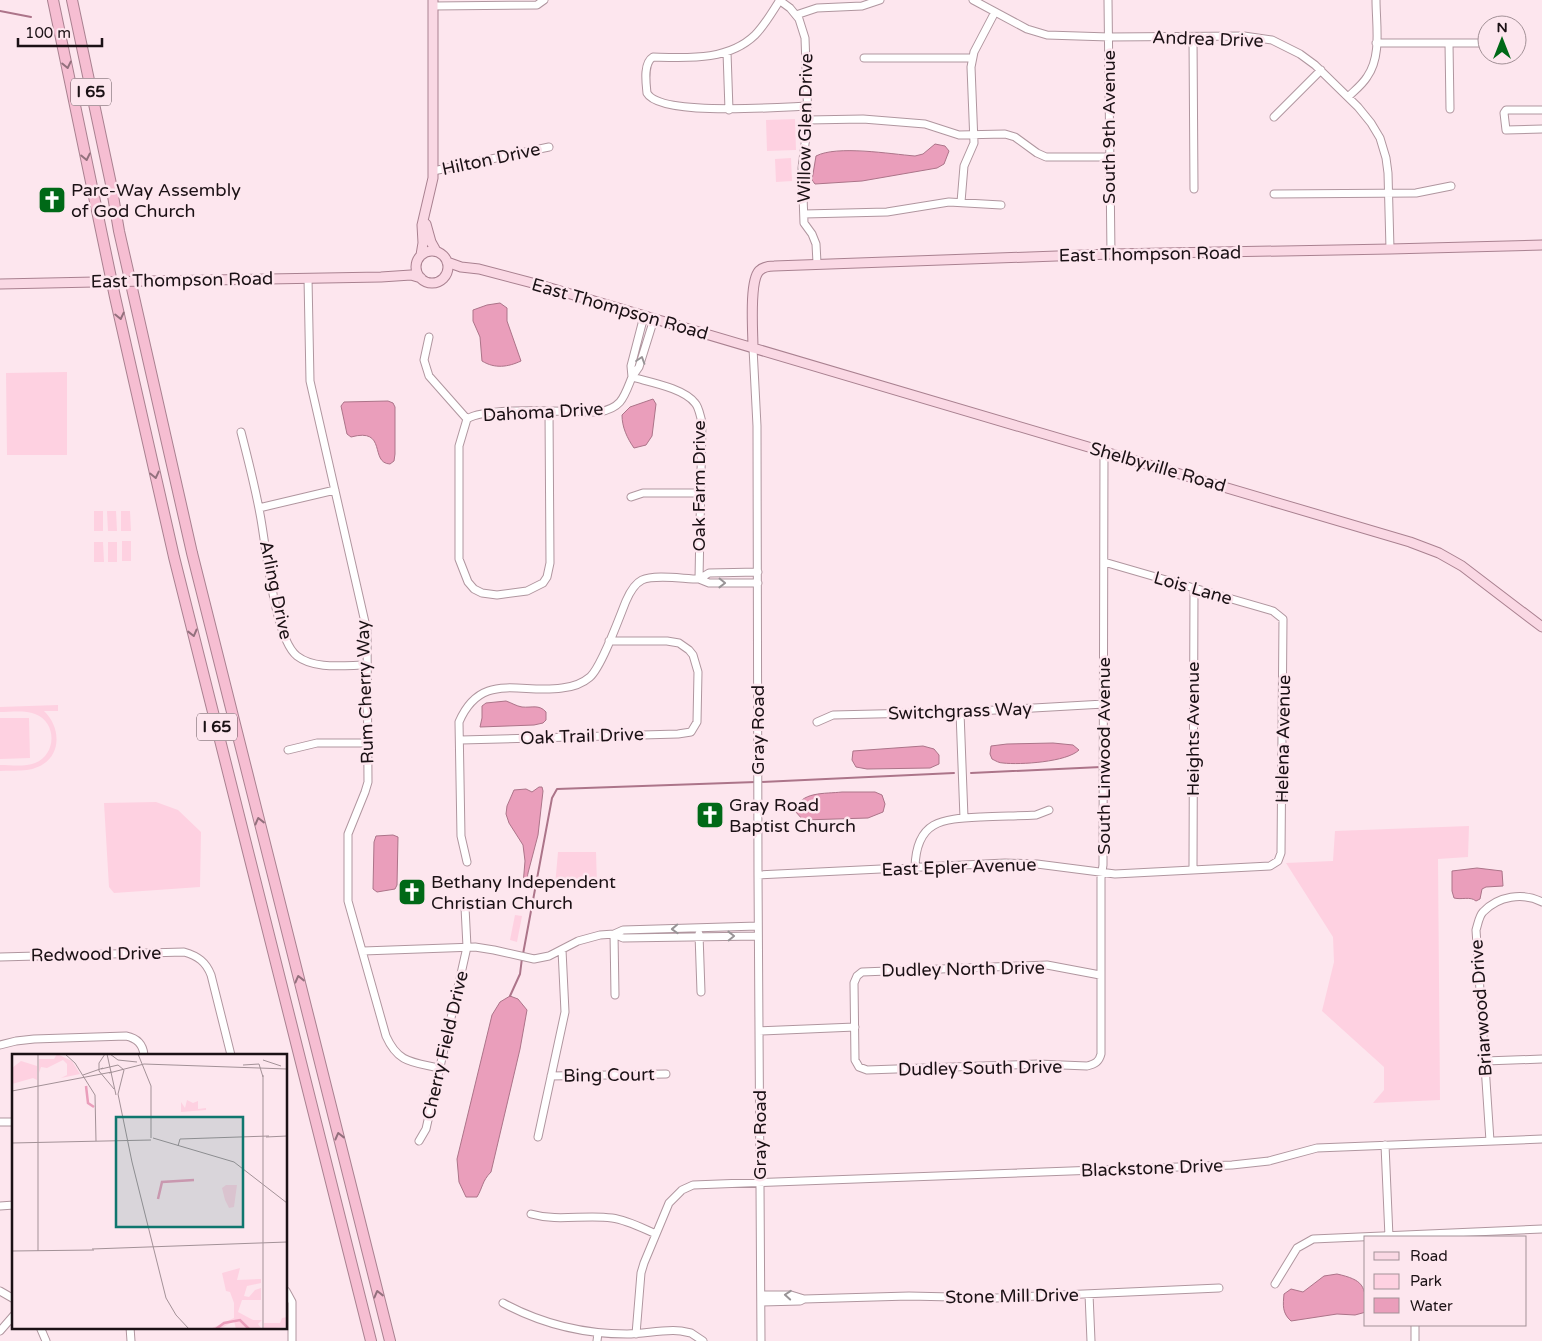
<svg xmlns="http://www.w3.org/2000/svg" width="1542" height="1341" viewBox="0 0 1542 1341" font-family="'Varela Round',sans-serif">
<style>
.green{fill:#fed1e1}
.water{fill:#ea9ebb;stroke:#ac7489}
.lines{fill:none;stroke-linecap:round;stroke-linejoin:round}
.stream{stroke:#ac7489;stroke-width:2}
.minor-casing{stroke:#b0969f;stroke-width:9}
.major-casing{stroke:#a98190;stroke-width:11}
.highway-casing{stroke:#a98190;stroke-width:12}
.minor{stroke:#fff;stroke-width:7}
.major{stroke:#fad8e4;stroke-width:9}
.highway{stroke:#f6bed2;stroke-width:10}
.major-bridge-casing{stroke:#a98190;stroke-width:11;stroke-linecap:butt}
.major-bridge{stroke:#fad8e4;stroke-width:9}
.oneway{stroke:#93707d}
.oneway2{stroke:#989496}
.labels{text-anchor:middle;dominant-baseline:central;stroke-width:5;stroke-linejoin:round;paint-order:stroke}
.shield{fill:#fde6ee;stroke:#5f5156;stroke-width:1}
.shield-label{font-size:16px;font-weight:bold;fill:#1b1115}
.street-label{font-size:18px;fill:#1b1115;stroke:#fde6ee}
.poi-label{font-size:18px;fill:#1b1115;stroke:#fde6ee;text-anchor:start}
.inset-river{fill:none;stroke:#ea9ebb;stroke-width:2.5}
.inset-road{fill:none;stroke:#a39197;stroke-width:1}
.view{fill:#0f766e;fill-opacity:0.15;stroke:#0f766e;stroke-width:2.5}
.inset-edge{fill:none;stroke:#1b1115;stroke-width:2.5}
</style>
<rect width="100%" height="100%" fill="#fde6ee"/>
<path class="green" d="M 795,119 L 796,150 L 767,151 L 766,120 Z
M 791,158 L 792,181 L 776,182 L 775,159 Z
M 67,372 L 67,455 L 7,455 L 6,373 Z
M 94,511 L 103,511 L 103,531 L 94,531 Z
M 107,511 L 116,511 L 117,531 L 108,531 Z
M 121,511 L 130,511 L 131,531 L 121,531 Z
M 122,541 L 131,541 L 131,561 L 122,561 Z
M 94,542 L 103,542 L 104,562 L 94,562 Z
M 108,542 L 117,542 L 117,562 L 108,562 Z
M 58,705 L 58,711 L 44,711 C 62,728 62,759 35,768 C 25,772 11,770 0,771 L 0,765 C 11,765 25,767 35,763 C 57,754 57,722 35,714 C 25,710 11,712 0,712 L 0,707 Z
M 0,718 L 29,718 L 30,758 L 0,759 Z
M 156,802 L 178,810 L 201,832 L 200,887 L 114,893 L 109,887 L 104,803 Z
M 1469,826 L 1468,857 L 1438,859 L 1440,1100 L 1373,1103 L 1384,1090 L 1384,1067 L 1322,1011 L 1334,962 L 1333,937 L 1286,863 L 1333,861 L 1335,831 Z
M 558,852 L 596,852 L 597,885 L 555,886 Z
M 515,915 L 522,916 L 517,942 L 510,940 Z"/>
<path class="water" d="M 935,144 L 945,146 L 949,151 L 944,164 L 937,168 L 862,181 L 815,184 L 812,180 L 816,156 C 837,145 890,154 915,156 L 923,154 Z
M 500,303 L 507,308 L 507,321 L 521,361 C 508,367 495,369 482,361 L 480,337 L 473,321 L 473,310 L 487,305 Z
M 653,399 L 656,404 L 652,436 L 646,445 L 634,448 C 627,438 622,427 622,415 L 630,407 Z
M 388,401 L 393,403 L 395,407 L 395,454 L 394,461 L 390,464 C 369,463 388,427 351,437 L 347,434 L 341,406 L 344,402 Z
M 506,701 C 512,703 516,706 522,707 C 532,708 539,704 546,712 L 546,720 L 543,723 L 534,725 L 480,727 L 482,718 L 482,706 L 486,703 Z
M 1053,743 L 1073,745 L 1079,750 C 1067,762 1020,765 1003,763 C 999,763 996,761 992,759 L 990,754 L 991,746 L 1007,744 Z
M 923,746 L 934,749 L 939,755 L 939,764 L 930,768 L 867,769 L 856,767 L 852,760 L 853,751 Z
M 539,787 L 542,787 L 543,791 L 538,835 L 528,873 L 527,886 L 524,887 L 523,885 L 525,861 L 523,845 L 509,823 L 506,814 L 507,806 L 514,790 L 526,789 L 532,792 Z
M 842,792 L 875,792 L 882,795 L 885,804 L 883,812 L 868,818 L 803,820 L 795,811 C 800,791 825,794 842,792 Z
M 376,836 L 393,835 L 398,837 L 397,885 L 395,889 L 377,892 L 373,889 L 374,842 Z
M 1477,868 L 1502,871 L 1503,886 L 1486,887 L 1482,889 L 1480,899 L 1476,901 C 1470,896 1462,900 1454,898 L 1452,891 L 1452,871 Z
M 510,996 L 518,999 L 527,1010 L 520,1049 L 491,1172 C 482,1181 483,1187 477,1197 L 466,1197 L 459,1182 L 457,1159 L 492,1015 L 500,1002 Z
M 1337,1274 C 1363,1280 1366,1285 1366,1312 L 1355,1315 L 1337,1314 L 1291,1321 C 1282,1313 1283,1305 1284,1294 L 1291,1289 L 1303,1292 L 1324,1276 Z"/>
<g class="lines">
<path class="stream" d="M 0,11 L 31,17
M 971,773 L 1101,767
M 760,782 L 954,773
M 523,954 L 552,798 L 557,789 L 756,782
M 510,996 L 520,974 L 522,958"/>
<defs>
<path id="minor" d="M 779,0 L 790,8 L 799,19 L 805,38 L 808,120 L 802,168 L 804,223 L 812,234 L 816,244 L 817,263
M 780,0 C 772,12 765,25 755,35 C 728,61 688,58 653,57 C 643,63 646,83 647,93 C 660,117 781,107 807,106
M 973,0 L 1027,29 L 1047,35 L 1109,37 L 1244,36 L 1272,40 L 1300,54 L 1315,65 L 1358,107 L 1371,123 L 1380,138 L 1386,158 L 1388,173 L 1390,249
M 1108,0 L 1111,254
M 433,6 L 537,5 L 544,0
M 796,15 L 817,8 L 862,6 L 880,0
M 1193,37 L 1194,189
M 1376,43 L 1487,43
M 1449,43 L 1450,109
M 727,52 L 729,110
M 864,58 L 972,58
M 1348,97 C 1354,91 1362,85 1367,77 C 1382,56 1376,25 1376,0
M 1541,110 L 1506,110 L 1504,113 L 1506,130 L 1542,129
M 1274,117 L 1321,70
M 808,120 L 863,119 L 925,124 L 959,135 L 1005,134 L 1015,137 L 1037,153 L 1046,157 L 1109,157
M 433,171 L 549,147
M 1274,194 L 1416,193 L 1451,186
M 961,202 L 964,166 L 974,143 L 971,67 L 974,52 L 995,12
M 804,214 L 887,212 L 949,202 L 1001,205
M 308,278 L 310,381 L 367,631 L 368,782 L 365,792 L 348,834 L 348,901 L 386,1036 C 398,1063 412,1062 439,1068
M 644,316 L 631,366 L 632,377 L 639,367 L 654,319
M 429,337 L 424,360 L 429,376 L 467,419
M 753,348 L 757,426 L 758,875 L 761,1341
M 467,419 C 488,406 571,412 599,412 C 622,408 624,397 632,377 C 649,382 684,388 695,403 C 699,407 700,416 702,422 L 699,579 C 684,579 655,574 642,580 C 634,584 629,594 626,601 C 619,618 602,666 590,677 C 583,683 572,687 562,688 C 519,694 481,671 459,722 L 461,836 L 467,862
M 467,419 L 459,446 L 459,559 L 468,582 L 474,589 L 482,593 L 497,595 L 527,591 L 543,583 L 547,577 L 550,563 L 549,411
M 241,432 C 248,459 255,486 260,514 C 266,544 274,638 297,656 C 315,670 346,665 367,665
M 631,497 L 643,493 L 700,493
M 259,508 L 335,490
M 758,572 L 709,573 L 699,579 L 709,583 L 758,583
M 960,712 L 964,818
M 817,722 L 833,715 L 960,712 L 1104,704
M 461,740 L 678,734 L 691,732 L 697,722 L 698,672 L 693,655 L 689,650 L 679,643 L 667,641 L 609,641
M 288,750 L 317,743 L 368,743
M 915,868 C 916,820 942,819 981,817 C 1000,816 1018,816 1036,815 L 1049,810
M 1193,869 L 1194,588
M 758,875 L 1005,863 L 1037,864 L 1115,874 L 1270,866 L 1278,861 L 1281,853 L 1283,619 L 1273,611 L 1104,562
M 758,926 L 623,930 L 614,934 L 623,938 L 758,936
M 699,934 L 701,992
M 363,951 L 475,947 L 494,950 L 534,959 L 549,956 L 578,941 L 600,935 L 614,934 L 615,995
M 0,957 L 184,952 C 198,956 206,962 211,975 L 231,1055
M 1100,975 L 1047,965 L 862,972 L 857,976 L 854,983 L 855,1060 L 859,1067 L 867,1070 L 1038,1064 L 1087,1066 C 1095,1064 1099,1062 1101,1054 L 1101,878 L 1103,865 L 1104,451
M 759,1031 L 855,1027
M 0,1045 L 16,1041 L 34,1039 L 126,1036 C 136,1038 143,1044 144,1055
M 1485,1061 L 1542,1059
M 551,1076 L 666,1074
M 0,1122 L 14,1122
M 538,1137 L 565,1012 L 562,950
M 419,1141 L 426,1129 L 467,947 L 465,907
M 1490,1141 L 1476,930 C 1478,924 1479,916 1483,912 C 1498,896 1523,892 1542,902
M 1385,1145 L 1389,1237
M 0,1206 L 14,1205
M 531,1214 C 559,1222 584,1214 612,1218 C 627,1220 642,1228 656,1234
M 1275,1284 L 1297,1248 L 1313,1239 L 1542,1229
M 0,1291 L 14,1299
M 286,1291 L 292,1302 L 292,1341
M 1089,1294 L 1091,1341
M 761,1295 L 791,1295 L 804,1299 L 800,1301 L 761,1302
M 804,1299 L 909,1296 L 996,1298 L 1219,1288
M 503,1303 C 542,1324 583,1334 627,1334 C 645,1334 663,1329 681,1331 L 691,1333 L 703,1341
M 40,1327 L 46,1341
M 130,1327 L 131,1341
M 0,1331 L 14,1315
M 636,1334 L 641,1273 L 644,1263 L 669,1203 L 682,1190 L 693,1185 L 1232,1165 L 1269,1161 L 1317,1148 L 1542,1139
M 597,1341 L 598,1333
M 1415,1341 L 1415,1325"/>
<path id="major" d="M 426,224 L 431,242 L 436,251
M416 267a16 16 0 1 1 32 0a16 16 0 1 1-32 0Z
M 421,255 L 423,243 L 422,225 L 433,178 L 433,0
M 447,262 L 461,267 L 479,269 L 540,285 L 1410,542 L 1439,553 L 1462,566 L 1542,627
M 148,281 L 381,277 L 411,275 L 421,278
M 0,284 L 95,282
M 753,348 C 753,332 749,282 759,271 C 763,267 768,266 774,266 L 1111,254 L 1390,249 L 1542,245"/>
<path id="highway" d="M 53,0 L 115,297 L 174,557 L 371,1341
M 72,0 L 111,184 L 119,231 L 192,553 L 390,1341"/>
</defs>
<use href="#minor" class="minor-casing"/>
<use href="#major" class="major-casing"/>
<use href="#highway" class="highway-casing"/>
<use href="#minor" class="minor"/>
<use href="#major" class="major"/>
<use href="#highway" class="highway"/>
<defs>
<path id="major-bridge" d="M 95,282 L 148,281"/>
</defs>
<use href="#major-bridge" class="major-bridge-casing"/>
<use href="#major-bridge" class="major-bridge"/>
</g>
<defs><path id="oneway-chevron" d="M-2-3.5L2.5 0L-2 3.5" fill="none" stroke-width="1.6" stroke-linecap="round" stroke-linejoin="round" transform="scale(1.25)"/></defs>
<g class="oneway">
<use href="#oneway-chevron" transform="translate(67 65) rotate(78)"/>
<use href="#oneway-chevron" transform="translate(86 157) rotate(78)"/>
<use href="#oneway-chevron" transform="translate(120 316) rotate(77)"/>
<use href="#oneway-chevron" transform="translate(155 475) rotate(77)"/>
<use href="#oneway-chevron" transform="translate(193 633) rotate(76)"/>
<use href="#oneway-chevron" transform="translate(259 821) rotate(-104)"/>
<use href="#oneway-chevron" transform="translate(299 979) rotate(-104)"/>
<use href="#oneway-chevron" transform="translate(339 1136) rotate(-104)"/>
<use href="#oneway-chevron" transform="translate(378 1294) rotate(-104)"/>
</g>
<g class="oneway2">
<use href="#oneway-chevron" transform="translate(641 360) rotate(-72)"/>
<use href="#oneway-chevron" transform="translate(722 583) rotate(1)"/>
<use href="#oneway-chevron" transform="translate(675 929) rotate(178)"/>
<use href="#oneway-chevron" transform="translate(731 936) rotate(-1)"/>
<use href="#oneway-chevron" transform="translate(788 1295) rotate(-176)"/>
</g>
<defs>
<symbol id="church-square" viewBox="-11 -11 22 22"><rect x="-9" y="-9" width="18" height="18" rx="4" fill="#006917" stroke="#fde6ee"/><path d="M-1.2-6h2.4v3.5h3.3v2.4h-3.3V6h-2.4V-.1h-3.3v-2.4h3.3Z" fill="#fff"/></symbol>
</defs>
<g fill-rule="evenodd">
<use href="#church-square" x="36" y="184" width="32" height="32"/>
<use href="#church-square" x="694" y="799" width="32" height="32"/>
<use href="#church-square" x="396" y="876" width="32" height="32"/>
</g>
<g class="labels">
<g class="shield">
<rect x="71" y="78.5" width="40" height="27" rx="4"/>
<rect x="197" y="713.5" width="40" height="27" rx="4"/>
</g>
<g class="shield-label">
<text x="91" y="92">I 65</text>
<text x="217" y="727">I 65</text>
</g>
<g class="street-label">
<text transform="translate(1208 39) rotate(2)">Andrea Drive</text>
<text transform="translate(1109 127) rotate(-90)">South 9th Avenue</text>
<text transform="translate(805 128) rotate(-89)">Willow Glen Drive</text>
<text transform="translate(491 159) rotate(-12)">Hilton Drive</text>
<text transform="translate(1150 254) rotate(-1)">East Thompson Road</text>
<text transform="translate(182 280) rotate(-1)">East Thompson Road</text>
<text transform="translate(620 309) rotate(16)">East Thompson Road</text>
<text transform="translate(543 412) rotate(-3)">Dahoma Drive</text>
<text transform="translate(1158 467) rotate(16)">Shelbyville Road</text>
<text transform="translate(699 486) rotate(-90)">Oak Farm Drive</text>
<text transform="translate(1193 588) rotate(16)">Lois Lane</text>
<text transform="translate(276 590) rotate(78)">Arling Drive</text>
<text transform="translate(365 692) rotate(-92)">Rum Cherry Way</text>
<text transform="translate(960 711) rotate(-2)">Switchgrass Way</text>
<text transform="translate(1193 729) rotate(-90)">Heights Avenue</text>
<text transform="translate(758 730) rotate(-90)">Gray Road</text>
<text transform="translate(582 736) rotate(-2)">Oak Trail Drive</text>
<text transform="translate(1283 739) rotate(-89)">Helena Avenue</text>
<text transform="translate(1104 756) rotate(-90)">South Linwood Avenue</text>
<text transform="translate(959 867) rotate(-2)">East Epler Avenue</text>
<text transform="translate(96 954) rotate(-1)">Redwood Drive</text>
<text transform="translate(963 969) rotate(-1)">Dudley North Drive</text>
<text transform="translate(1481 1008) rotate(-94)">Briarwood Drive</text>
<text transform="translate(445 1045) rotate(-77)">Cherry Field Drive</text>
<text transform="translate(980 1068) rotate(-1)">Dudley South Drive</text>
<text transform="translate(609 1075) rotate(-1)">Bing Court</text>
<text transform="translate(760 1135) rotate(-90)">Gray Road</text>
<text transform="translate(1152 1168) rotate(-2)">Blackstone Drive</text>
<text transform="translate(1012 1296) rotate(-1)">Stone Mill Drive</text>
</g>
<g class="poi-label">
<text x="71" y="190">Parc-Way Assembly<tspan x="71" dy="21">of God Church</tspan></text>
<text x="729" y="805">Gray Road<tspan x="729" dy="21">Baptist Church</tspan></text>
<text x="431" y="882">Bethany Independent<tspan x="431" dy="21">Christian Church</tspan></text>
</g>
</g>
<g transform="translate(12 1054)">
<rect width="275" height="275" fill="#fde6ee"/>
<path d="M 45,0 L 60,7 L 68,20 L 49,24 L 55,21 L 55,10 L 51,6 L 35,14 L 29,13 L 27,19 L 27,5 L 42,5 ZM 9,7 L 25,12 L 25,26 L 21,24 L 0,30 L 0,14 ZM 175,46 L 181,49 L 186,47 L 186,55 L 194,54 L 194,56 L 169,58 L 169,48 L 173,54 ZM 214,131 L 225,131 L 222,153 L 217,154 L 213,146 L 210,134 ZM 228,214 L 225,226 L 249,225 L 249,229 L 235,232 L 232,242 L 237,243 L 243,236 L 249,234 L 249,246 L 230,246 L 226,258 L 241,266 L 250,266 L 246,270 L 249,274 L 224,275 L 222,267 L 208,275 L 198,275 L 222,264 L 222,249 L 218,238 L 214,237 L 210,219 ZM 275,263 L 275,273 L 252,275 L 252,269 L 268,269 L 270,264 Z" fill="#fed1e1"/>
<path class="inset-river" d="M 74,32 L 76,49 L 82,53M 146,145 L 150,128 L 182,126M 204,275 L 212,269 L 228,266 L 237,275"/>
<path class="inset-road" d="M 26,0 L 26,197M 53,0 L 63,9 L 83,41 L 84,87M 93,0 L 87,9 L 87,17 L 102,35M 95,0 L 104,41M 98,0 L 106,6 L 125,8M 126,0 L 139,32 L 139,84M 251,6 L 269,12M 231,11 L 247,10 L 251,23M 89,15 L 106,11 L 112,16 L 106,40 L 120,108 L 154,244 L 164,261 L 177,275M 97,19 L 132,10 L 275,15M 71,21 L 91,14M 0,37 L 100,18M 254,83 L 275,82M 141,84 L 222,108 L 275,149M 0,89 L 139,86M 166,92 L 168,85 L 257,82M 80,195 L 275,188M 0,197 L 82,196M 251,275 L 251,21"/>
<path class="view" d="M 104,63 L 231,63 L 231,173 L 104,173 Z"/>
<rect width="275" height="275" class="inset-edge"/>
</g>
<rect x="1364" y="1236" width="162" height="90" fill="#fde6ee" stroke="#a39197"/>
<rect x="1374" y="1252" width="25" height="8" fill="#fad8e4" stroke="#a39197"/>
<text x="1410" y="1261" font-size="15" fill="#1b1115">Road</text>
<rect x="1374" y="1274" width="25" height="15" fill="#fed1e1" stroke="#a39197"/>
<text x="1410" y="1286" font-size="15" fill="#1b1115">Park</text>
<rect x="1374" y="1298" width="25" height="15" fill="#ea9ebb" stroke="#a39197"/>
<text x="1410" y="1311" font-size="15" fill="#1b1115">Water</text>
<g transform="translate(1502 40)"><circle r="24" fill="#fde6ee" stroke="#a39197"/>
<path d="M0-4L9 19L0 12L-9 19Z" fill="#006917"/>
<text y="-8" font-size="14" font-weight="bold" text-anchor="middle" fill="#1b1115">N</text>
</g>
<path d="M18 38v8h84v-8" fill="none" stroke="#1b1115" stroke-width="2.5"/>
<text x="25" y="38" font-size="15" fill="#1b1115" stroke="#fde6ee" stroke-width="4" paint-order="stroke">100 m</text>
</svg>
